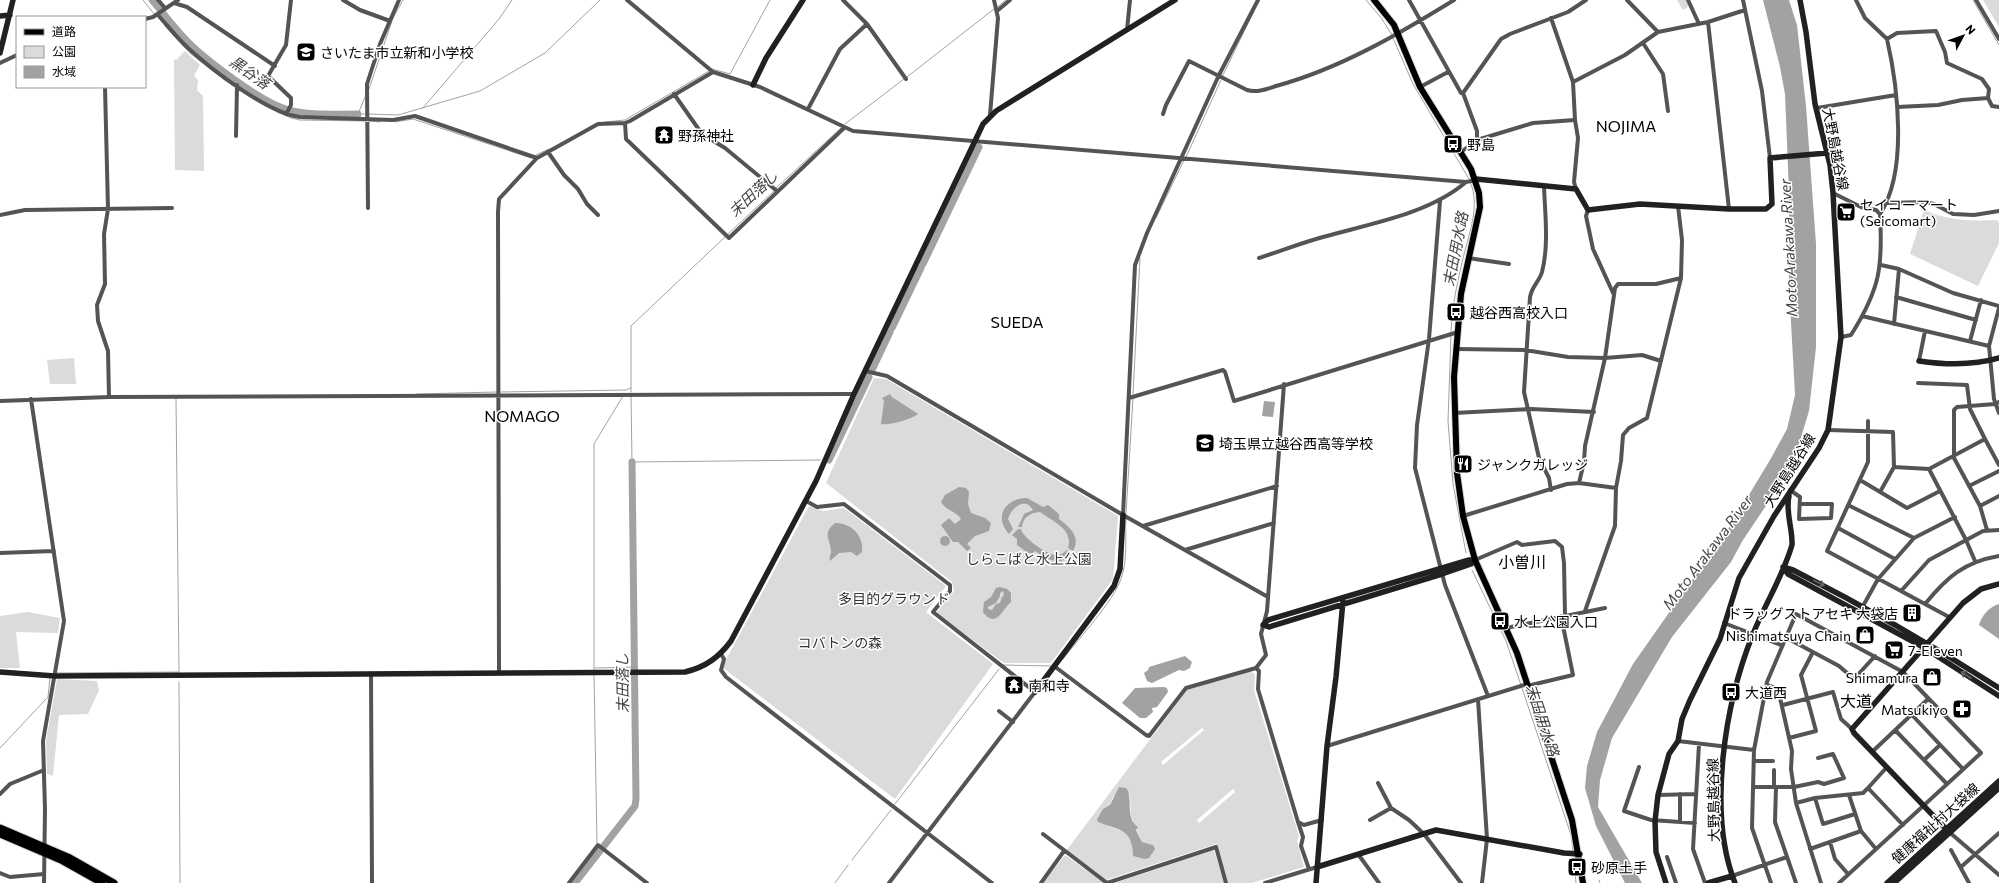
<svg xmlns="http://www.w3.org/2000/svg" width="1999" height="883" viewBox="0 0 1999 883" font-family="Commissioner,'Noto Sans JP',sans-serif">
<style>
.green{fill:#dbdbdb;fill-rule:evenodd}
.water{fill:#a2a2a2;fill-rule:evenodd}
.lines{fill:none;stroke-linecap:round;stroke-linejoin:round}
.stream{stroke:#a2a2a2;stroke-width:1}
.river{stroke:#a2a2a2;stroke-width:7}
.primary-casing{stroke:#dbdbdb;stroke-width:8}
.highway-casing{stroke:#dbdbdb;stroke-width:9}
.street{stroke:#545454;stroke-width:4}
.secondary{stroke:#212121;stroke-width:5.5}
.primary{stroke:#000;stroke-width:6}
.highway{stroke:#000;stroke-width:7}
.oneway{stroke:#646464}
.labels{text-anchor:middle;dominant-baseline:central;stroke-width:3;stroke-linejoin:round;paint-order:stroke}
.poi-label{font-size:14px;fill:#000;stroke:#fff;text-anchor:start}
.street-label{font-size:14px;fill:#000;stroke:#fff}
.park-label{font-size:14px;fill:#323232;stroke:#fff}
.water-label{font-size:15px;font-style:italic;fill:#434343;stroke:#fff}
.quarter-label{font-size:16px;fill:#000;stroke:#fff}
</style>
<rect width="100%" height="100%" fill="#fff"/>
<path class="green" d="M 1677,0 L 1686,0 L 1689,6 L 1683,10 Z
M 1983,0 L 1999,0 L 1999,27 Z
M 185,51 L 200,65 L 194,76 L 198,80 L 197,90 L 203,96 L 204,171 L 175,170 L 174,59 L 176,60 Z
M 1924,210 C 1950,221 1968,221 1996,220 L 1999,222 L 1999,243 L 1978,286 L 1910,254 Z
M 74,358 L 76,384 L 50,384 L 47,360 Z
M 874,378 L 886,379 L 1118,516 L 1113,579 L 1051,663 L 1004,663 L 939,615 L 937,612 L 954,591 L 952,582 L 826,483 Z
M 809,506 L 823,511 L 844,508 L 946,586 L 926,612 L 993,664 L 895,799 L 722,667 Z
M 28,612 L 60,618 L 58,633 L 16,632 L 20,668 L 0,668 L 0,616 Z
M 1250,671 L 1255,674 L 1254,690 L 1299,836 L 1297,841 L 1304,867 L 1252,883 L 1228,883 L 1216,844 L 1106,880 L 1066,851 L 1188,689 ZM 1202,728 L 1204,730 L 1163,765 L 1161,762 ZM 1233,789 L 1235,792 L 1199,823 L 1197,820 ZM 1130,795 L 1131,816 L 1142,842 L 1153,845 L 1144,859 L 1133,856 C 1132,820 1113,838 1098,816 L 1110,805 L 1113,797 Z
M 57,679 L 97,681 L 99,690 L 88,714 L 59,715 L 53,776 L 47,774 L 46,741 Z
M 1214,850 L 1224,883 L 1115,883 Z
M 1065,855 L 1104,883 L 1043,883 Z"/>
<path class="water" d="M 1763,0 L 1789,0 L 1797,25 L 1806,106 L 1816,244 L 1816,347 L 1809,411 L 1792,467 L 1743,540 L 1731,562 L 1672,637 L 1612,738 L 1600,780 L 1598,807 L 1642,883 L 1625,883 L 1596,826 L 1585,788 L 1587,766 L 1597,732 L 1633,664 L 1732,523 L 1770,460 L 1787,429 L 1795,395 L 1789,286 L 1789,192 L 1785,94 L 1780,67 Z
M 890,394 L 892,397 L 918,414 C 912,419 889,426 881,424 L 884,401 L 882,398 Z
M 1264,401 L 1275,402 L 1273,417 L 1262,416 Z
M 959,487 L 966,488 L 969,492 L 968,504 L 971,513 L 985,518 L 991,523 L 989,531 L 975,536 L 967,544 L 971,548 L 967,551 L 958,542 L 953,542 L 941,525 L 949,518 L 955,524 L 961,519 C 955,510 946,511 941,502 L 945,495 Z
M 1027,498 L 1043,507 L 1048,505 L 1059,514 L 1059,519 C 1070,527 1081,537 1073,551 L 1068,548 C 1074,529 1052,521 1040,512 C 1030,513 1023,517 1022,527 L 1018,527 L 1024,514 L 1033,510 C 1025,496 1011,508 1008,519 L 1013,529 L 1009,534 C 993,516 1006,498 1027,498 Z
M 835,523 C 851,523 864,535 862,552 L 857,556 L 851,552 L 839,553 L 830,561 C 829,557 831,554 831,551 C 830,538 822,534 835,523 Z
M 1018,529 L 1021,529 C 1022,537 1047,555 1056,555 C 1060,555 1064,553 1067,550 L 1072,553 C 1062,568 1046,559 1035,551 L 1033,553 L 1028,553 L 1017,545 L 1017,539 L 1012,535 Z
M940 541a5 5 0 1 1 10 0a5 5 0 1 1-10 0Z
M 1000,587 L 1007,589 L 1011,593 L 1011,602 C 1003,608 996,630 983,612 L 984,602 L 991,597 L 996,588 ZM 1003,591 L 1004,595 L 1002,597 L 1000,603 L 996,604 L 992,610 L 988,609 L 988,607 L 996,603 L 1000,596 L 1000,593 Z
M 1999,604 L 1999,639 L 1979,625 C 1982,615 1989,607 1999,604 Z
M 1185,656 L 1192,662 L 1190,668 L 1184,671 L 1179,670 L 1152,683 L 1147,681 L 1144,673 L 1148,670 L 1149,667 Z
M 1164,687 L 1167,688 L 1168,692 L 1157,707 L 1152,708 L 1153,712 L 1146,718 L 1140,718 L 1122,703 L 1135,688 Z
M 1119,787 L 1126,788 L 1128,791 C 1132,802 1126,819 1138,827 L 1136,830 L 1142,842 L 1153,845 L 1155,849 L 1149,858 L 1144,859 L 1133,856 C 1132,828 1120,831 1098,822 L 1097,819 L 1103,809 L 1110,805 Z"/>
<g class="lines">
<path class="stream" d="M 143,0 L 155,15
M 1366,0 L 1382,19 L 1392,35
M 1973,0 L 1999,45
M 997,7 L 1006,0
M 165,26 L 191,54 L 225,80
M 1393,38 L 1413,84 L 1469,179
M 712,69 L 730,74 L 770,0
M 907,77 L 994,9
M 1222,77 L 1254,11
M 369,89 L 393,18 L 403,0
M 422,109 L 499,19 L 512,0
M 277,112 L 291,118 L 300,120 L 366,121
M 365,114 L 358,114 L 365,97
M 368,114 L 398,115 L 480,91 L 545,53 L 600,0
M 369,121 L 380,122
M 395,122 L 413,119 L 531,158
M 605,122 L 625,120 L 709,71
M 845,124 L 904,79
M 536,155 L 549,149
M 1186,157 L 1221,80
M 776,188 L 841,128
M 1156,218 L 1184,160
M 728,234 L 774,191
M 1451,332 C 1452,310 1456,288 1461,267 C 1466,241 1482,207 1470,182
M 1451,335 L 1448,421 L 1453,484 L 1466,553
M 501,392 L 626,390 L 631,388
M 631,392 L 631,326 L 726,236
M 417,394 L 497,392
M 1133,394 L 1140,258
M 631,396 L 632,462 L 820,460
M 1126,514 L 1133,398
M 1472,570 L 1506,641 L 1521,685
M 1063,659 C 1079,638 1113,602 1121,579 C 1128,560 1125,537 1126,517
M 1003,665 L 1051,666
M 595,668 L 636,667
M 594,671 L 594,444 L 623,396
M 57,673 L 179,672 L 176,399
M 594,674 L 597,843
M 179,682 L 180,883
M 1522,688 L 1571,835 L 1573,851
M 0,748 L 48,697 L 50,678
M 895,804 L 999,669
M 597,848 L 597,855
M 1574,856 L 1576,883
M 852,860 L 891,810
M 1599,880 L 1600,883
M 835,883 L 848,865"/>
<path class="river" d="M 152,0 C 164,14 175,29 188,42 C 206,60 261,102 286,109 C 308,116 335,114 358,114
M 923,264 L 979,147
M 892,328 L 921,268
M 872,370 L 890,332
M 829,460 L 869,377
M 575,883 L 635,806 L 636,799 L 632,462"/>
<defs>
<path id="primary" d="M 1374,0 L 1394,25 L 1420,87 L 1471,169 L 1479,193 L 1480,207 L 1461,294 L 1454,377 L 1457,473 L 1463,516 L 1475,560 L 1517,653 L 1572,820 L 1583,883"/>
<path id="highway" d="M 0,828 L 70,858 L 114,883
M 0,834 L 61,860 L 102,883"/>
</defs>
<use href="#primary" class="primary-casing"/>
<use href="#highway" class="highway-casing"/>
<path class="street" d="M 158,0 L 165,8
M 343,0 L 360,10 L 390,21
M 627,0 L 713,72 L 760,87 L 853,131 L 1466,182 L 1476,180
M 843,0 L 867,24 L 906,79
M 1409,0 L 1461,93 L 1463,93 L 1477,131 L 1477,140
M 1627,0 L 1658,32
M 1688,0 L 1699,24
M 1743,0 L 1762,91 L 1770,158
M 1856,0 L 1865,18 L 1887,39
M 1976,0 L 1999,39
M 174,3 L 187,7 L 275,66
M 997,11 L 1010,0
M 157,14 C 167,25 177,38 188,48 C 212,70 269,114 300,117 L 393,120 L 415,116 L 537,158
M 1551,18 L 1573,82 L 1575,120 L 1578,138 L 1574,182 L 1576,189
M 145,19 L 153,17 L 178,0
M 1708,22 L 1729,209
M 1127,30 L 1130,0
M 1643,43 L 1663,74 L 1668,111
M 0,63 L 17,55
M 1573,82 L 1625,55 L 1658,32 L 1708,22 L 1745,10
M 105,87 L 108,209 L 104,234 L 105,284 L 97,305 L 98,321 L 108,351 L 109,397
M 1420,87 L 1448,72
M 1463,93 L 1501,39 L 1510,34 L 1568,12 L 1586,0
M 674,94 L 702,134 L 725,148 L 777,191
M 1897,107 L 1938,105 L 1962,100 L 1988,98 L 1992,106 L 1999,107
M 1817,108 L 1896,95
M 808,109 L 840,49 L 867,24
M 286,114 L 291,105 L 291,98 L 268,76 L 286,45 L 291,0
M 1163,114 L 1166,105 L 1189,61 L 1247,90 C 1257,93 1267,89 1276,86 C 1339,69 1399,34 1454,0
M 990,115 L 998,18 L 994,0
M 625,123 L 626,139 L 729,238 L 844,128
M 236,136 L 237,85
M 548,152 L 564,175 L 578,189 L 587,204 L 598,215
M 1461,152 L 1477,140 L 1533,123 L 1575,120
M 1544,186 C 1545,214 1549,245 1542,272 C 1539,282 1532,286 1530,297 L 1524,392 L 1539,458 L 1549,478 L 1551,490
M 1833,193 L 1861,207 L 1876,210 L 1880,214 C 1883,267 1880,289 1851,335 L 1841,337
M 1440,201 L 1429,339 L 1417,425 L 1415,468 L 1445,585 L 1488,696
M 1887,203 L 1924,202 L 1934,204 L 1953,214 L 1974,215 L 1999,211
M 368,208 L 367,84 L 380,44 L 399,0
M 1880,214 C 1908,172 1898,87 1887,39 L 1897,33 L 1936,31 L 1945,52 L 1947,63 L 1982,79 L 1989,89 L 1988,98
M 0,215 L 25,210 L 172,208
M 1259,258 C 1281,251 1301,243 1323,237 C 1369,224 1429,214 1466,182
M 1468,258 L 1509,264
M 1881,265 L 1899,269 L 1953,293 L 1999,306
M 1614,295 L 1615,288 L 1618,284 L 1656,284 L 1681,278
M 1896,297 L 1976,320
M 1999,308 L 1989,346 L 1994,399 L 1999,413
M 1862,316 L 1989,346
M 1894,324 L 1899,269
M 1970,341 L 1981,300
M 1457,349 L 1525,350 L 1568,357 L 1605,358 L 1642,355 L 1661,361
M 1919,361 L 1925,331
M 865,371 L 887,376 L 1123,515 L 1268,597
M 1918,383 L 1967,385 L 1970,409 L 1985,439
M 1129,398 L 1223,370 L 1225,372 L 1234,401 L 1458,332
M 31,399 L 64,621 L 43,741 L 45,809 L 44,883
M 0,401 L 109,397 L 854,394
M 1454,413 L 1531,409 L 1594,412
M 1868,421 L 1868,462 L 1827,551 L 1949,617
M 1828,430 L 1893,432 L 1894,467 L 1880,492
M 1894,467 L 1929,469
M 1860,480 L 1907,508 L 1940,491
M 1579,483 L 1584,462 L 1585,446 L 1605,358 L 1614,295 L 1593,249 L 1586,216 L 1588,210
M 1969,486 L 1999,471
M 1790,490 L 1800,497 L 1799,519 L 1831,518 L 1832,504 L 1800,504
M 806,501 L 817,507 L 844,504 L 950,585 L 950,591 L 933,612 L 1035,692 L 889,883
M 1848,505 L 1914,538
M 1980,506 L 1999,496
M 1123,515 L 1135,265 L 1147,233 L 1219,75 L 1258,0
M 1463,516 L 1567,484 L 1579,483 L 1616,488
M 1143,526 L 1277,486
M 1838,528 L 1895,559
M 1987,530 L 1980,506 L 1954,458 L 1954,410 L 1957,407 L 1995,404 L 1999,402
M 1185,550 L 1274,523
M 0,553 L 54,551
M 1475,560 L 1517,542 L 1522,545 L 1555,541 L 1562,547 L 1564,563 L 1565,616
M 1975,561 L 1966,540 L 1929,469 L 1985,439 L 1999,465
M 1901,591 L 1929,560 L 1983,531 L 1999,530
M 1925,604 C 1947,577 1964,562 1999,556
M 1863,606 L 1878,579 L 1914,538 L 1955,517
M 1585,611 L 1615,526 L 1616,488 L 1621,461 L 1623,435 L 1629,428 L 1647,418 L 1681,278 L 1682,240 L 1678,206
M 1724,623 L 1781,645
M 1506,628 L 1605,608
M 1785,637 L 1839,666 L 1854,679 L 1875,656
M 721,654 L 724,659 L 721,670 L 726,677 L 992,883
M 1054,666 L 1146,735 L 1149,736 L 1186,688 L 1256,668 L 1259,671 L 1258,689 L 1298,822 L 1304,825 L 1322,820
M 1256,668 L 1266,655 L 1261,634 L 1267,611 L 1284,384
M 499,672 L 498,212 L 499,199 L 537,158 L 598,124 L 625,123 L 630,121 L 713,72
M 371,674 L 372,883
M 1767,685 L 1778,689 L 1792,751 L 1791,769 L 1796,803 L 1821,883
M 1527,686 L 1573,675 L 1561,616
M 1478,699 L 1487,839 L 1482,883
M 1783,705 L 1833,692 L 1841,719 L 1852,729
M 999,711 L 1013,722
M 1912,715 L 1963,769
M 1895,730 L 1947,784
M 1789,738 L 1816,731 L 1801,675 L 1813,652
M 1678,741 L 1754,750
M 1699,744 L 1693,849 L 1705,883
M 1327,746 L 1527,684
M 1872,752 L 1928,699
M 1924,760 L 1940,745
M 1754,761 L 1773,761
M 1639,767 L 1624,811 L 1651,820 L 1695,823
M 1887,767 L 1868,788 L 1903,825
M 1378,783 L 1391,808 L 1409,820 L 1424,834 L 1461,883
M 1754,787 L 1794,787 L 1818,782 L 1824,784 L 1844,778 L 1833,754 L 1818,758
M 1774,787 L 1774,770
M 1776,787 L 1775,822 L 1796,883
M 0,794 L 10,784 L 44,770
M 1680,794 L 1680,822
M 1658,795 L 1696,794
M 1849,795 L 1861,831 L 1876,849
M 1815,798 L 1823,824 L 1855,814
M 1796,803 L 1815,798 L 1863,793 L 1868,788
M 1370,820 L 1391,808
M 1298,822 L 1303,837 L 1301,846 L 1309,869
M 1948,831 L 1999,875
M 1043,834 L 1107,883 L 1216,847 L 1226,883
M 1830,842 L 1835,859 L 1848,874
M 1810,849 L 1861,831
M 1951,850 L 1969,883
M 1358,854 L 1379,883
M 1667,857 L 1676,883
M 1961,867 L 1999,833
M 0,873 L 10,877 L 44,874
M 1732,876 L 1787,857
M 569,883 L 598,845 L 647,883
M 1041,883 L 1064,851
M 1265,883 L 1317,867
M 1771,883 L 1752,828 L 1754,750 L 1767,682 L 1796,614 L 1903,672 L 1981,753 L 1839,883"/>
<path class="secondary" d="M 0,16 L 10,15
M 0,53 L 13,0
M 753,85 L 766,58 L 803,0
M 1476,179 L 1576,189 L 1588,210 L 1640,204 L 1729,209 L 1766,209 L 1772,204 L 1770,158 L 1827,153
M 1919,361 C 1946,365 1972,366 1999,358
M 1469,560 L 1475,560 L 1471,564 L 1442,574 L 1269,627 L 1263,625 L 1268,620 Z
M 1783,567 L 1788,574 L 1923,647 L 1999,696
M 1783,567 L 1793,570 C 1864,606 1932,645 1999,688
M 0,672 L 55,676 L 685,672 C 706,667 719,657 731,641 L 816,481 L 854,394 L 975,141 L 983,124 L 996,111 L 1175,0
M 1035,692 L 1114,586 L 1120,569 L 1123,515
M 1946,829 L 1854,733 L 1852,729 L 1963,603 L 1981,589 L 1999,584
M 1317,867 L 1436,830 L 1564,853 L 1580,854
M 1316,883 L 1327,746 L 1336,677 L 1343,601
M 1666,883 L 1656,852 L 1655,821 L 1658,795 L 1669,754 L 1678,741 L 1682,719 L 1690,700 L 1720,639 L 1739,578 L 1774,516 L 1819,448 L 1828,430 L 1830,416 L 1841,337 L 1833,193 L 1830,165 L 1815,104 L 1806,32 L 1800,0
M 1708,883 L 1732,876
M 1735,883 C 1707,812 1725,703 1753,634 C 1765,604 1783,576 1792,545 C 1793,530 1785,511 1789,496
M 1887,883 L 1999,781
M 1894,883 L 1999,788"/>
<use href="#primary" class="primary"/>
<use href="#highway" class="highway"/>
</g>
<defs><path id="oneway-shaft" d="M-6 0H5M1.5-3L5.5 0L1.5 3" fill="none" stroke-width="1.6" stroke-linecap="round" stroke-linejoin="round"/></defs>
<g class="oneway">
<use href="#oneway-shaft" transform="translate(1819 583) rotate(27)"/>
<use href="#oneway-shaft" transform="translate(1966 675) rotate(-147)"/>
</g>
<defs>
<symbol id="school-square" viewBox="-11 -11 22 22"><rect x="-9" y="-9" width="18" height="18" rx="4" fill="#000" stroke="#fff"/><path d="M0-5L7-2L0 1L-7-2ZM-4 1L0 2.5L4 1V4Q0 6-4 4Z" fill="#fff"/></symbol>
<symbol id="temple-square" viewBox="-11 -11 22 22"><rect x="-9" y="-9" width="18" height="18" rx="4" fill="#000" stroke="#fff"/><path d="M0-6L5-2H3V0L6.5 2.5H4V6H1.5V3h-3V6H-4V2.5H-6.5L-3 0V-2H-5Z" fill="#fff"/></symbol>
<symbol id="bus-square" viewBox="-11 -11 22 22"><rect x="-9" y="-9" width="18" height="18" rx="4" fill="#000" stroke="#fff"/><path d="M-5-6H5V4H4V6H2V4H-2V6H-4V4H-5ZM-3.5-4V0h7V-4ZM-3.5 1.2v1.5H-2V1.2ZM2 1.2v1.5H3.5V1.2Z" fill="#fff"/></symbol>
<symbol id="supermarket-square" viewBox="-11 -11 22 22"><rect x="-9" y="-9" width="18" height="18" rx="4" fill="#000" stroke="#fff"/><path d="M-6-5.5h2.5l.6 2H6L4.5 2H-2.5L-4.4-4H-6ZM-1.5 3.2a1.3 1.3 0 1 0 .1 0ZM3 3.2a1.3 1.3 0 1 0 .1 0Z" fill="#fff"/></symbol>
<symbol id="restaurant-square" viewBox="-11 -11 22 22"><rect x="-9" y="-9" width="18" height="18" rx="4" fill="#000" stroke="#fff"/><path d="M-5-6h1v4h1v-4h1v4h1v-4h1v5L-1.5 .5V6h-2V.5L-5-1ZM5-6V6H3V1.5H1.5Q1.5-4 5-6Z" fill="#fff"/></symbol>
<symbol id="building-square" viewBox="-11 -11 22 22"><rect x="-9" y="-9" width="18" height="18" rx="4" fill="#000" stroke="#fff"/><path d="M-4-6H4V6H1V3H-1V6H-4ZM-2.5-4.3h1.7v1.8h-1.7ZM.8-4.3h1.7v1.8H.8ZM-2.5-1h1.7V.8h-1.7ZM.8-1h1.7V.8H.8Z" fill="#fff"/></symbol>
<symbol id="shop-square" viewBox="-11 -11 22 22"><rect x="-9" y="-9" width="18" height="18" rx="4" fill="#000" stroke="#fff"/><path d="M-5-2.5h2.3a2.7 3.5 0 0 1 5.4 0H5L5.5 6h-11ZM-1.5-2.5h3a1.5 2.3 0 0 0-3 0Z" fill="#fff"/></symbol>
<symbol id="pharmacy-square" viewBox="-11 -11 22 22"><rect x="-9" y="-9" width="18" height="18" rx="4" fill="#000" stroke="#fff"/><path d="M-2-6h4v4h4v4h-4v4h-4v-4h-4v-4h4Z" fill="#fff"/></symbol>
</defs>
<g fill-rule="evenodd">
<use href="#school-square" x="295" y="41" width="22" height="22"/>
<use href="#temple-square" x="653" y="124" width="22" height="22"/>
<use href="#bus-square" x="1442" y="133" width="22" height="22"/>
<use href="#supermarket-square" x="1835" y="201" width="22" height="22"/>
<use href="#bus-square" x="1445" y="301" width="22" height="22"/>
<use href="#school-square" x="1194" y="432" width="22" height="22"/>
<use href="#restaurant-square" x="1452" y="453" width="22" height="22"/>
<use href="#building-square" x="1901" y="602" width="22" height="22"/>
<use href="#bus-square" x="1489" y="610" width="22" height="22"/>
<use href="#shop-square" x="1854" y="624" width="22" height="22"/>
<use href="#supermarket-square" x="1883" y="639" width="22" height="22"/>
<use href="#shop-square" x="1921" y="666" width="22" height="22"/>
<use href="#temple-square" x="1003" y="674" width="22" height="22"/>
<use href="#bus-square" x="1720" y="681" width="22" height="22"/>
<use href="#pharmacy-square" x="1951" y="698" width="22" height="22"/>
<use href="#bus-square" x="1566" y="856" width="22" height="22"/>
</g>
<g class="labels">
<g class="poi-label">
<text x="320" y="52">さいたま市立新和小学校</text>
<text x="678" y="135">野孫神社</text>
<text x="1467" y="144">野島</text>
<text x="1860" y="204">セイコーマート<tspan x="1860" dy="16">(Seicomart)</tspan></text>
<text x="1470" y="312">越谷西高校入口</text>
<text x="1219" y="443">埼玉県立越谷西高等学校</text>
<text x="1477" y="464">ジャンクガレッジ</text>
<text x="1898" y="613" text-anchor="end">ドラッグストアセキ 大袋店</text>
<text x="1514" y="621">水上公園入口</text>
<text x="1851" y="635" text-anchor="end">Nishimatsuya Chain</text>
<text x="1908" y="650">7-Eleven</text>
<text x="1918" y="677" text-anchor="end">Shimamura</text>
<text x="1028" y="685">南和寺</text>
<text x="1745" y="692">大道西</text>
<text x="1948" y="709" text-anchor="end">Matsukiyo</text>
<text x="1591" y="867">砂原土手</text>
</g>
<g class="street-label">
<text transform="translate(1836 149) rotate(79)">大野島越谷線</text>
<text transform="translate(1789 470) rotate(-58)">大野島越谷線</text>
<text transform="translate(1713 800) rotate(-91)">大野島越谷線</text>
<text transform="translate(1935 823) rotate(-42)">健康福祉村大袋線</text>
</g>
<g class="park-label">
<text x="1029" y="558">しらこばと水上公園</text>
<text x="894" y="598">多目的グラウンド</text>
<text x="840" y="642">コバトンの森</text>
</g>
<g class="water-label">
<text transform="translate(250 72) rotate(35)">黒谷落</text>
<text transform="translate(753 193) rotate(-43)">末田落し</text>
<text transform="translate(1788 248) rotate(-93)">Moto Arakawa River</text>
<text transform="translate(1455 249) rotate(-79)">末田用水路</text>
<text transform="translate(1707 552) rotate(-53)">Moto Arakawa River</text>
<text transform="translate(622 683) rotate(-91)">末田落し</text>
<text transform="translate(1543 720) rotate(72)">末田用水路</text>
</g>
<g class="quarter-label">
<text x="1626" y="125">NOJIMA</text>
<text x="1017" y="321">SUEDA</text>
<text x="522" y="415">NOMAGO</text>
<text x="1522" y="561">小曽川</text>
<text x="1856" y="700">大道</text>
</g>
</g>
<rect x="16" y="16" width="130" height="72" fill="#ffffff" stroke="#999999"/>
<rect x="24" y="29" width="20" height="6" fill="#000000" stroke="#999999"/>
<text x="52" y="36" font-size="12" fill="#000000">道路</text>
<rect x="24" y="46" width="20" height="12" fill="#dbdbdb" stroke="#999999"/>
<text x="52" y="56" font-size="12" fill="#000000">公園</text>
<rect x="24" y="66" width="20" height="12" fill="#a2a2a2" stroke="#999999"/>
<text x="52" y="76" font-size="12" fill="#000000">水域</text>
<g transform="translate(1963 36) rotate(49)" stroke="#ffffff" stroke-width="3" paint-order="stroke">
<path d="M0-3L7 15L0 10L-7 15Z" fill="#000000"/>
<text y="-6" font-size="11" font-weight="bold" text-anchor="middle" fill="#000000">N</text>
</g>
</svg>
